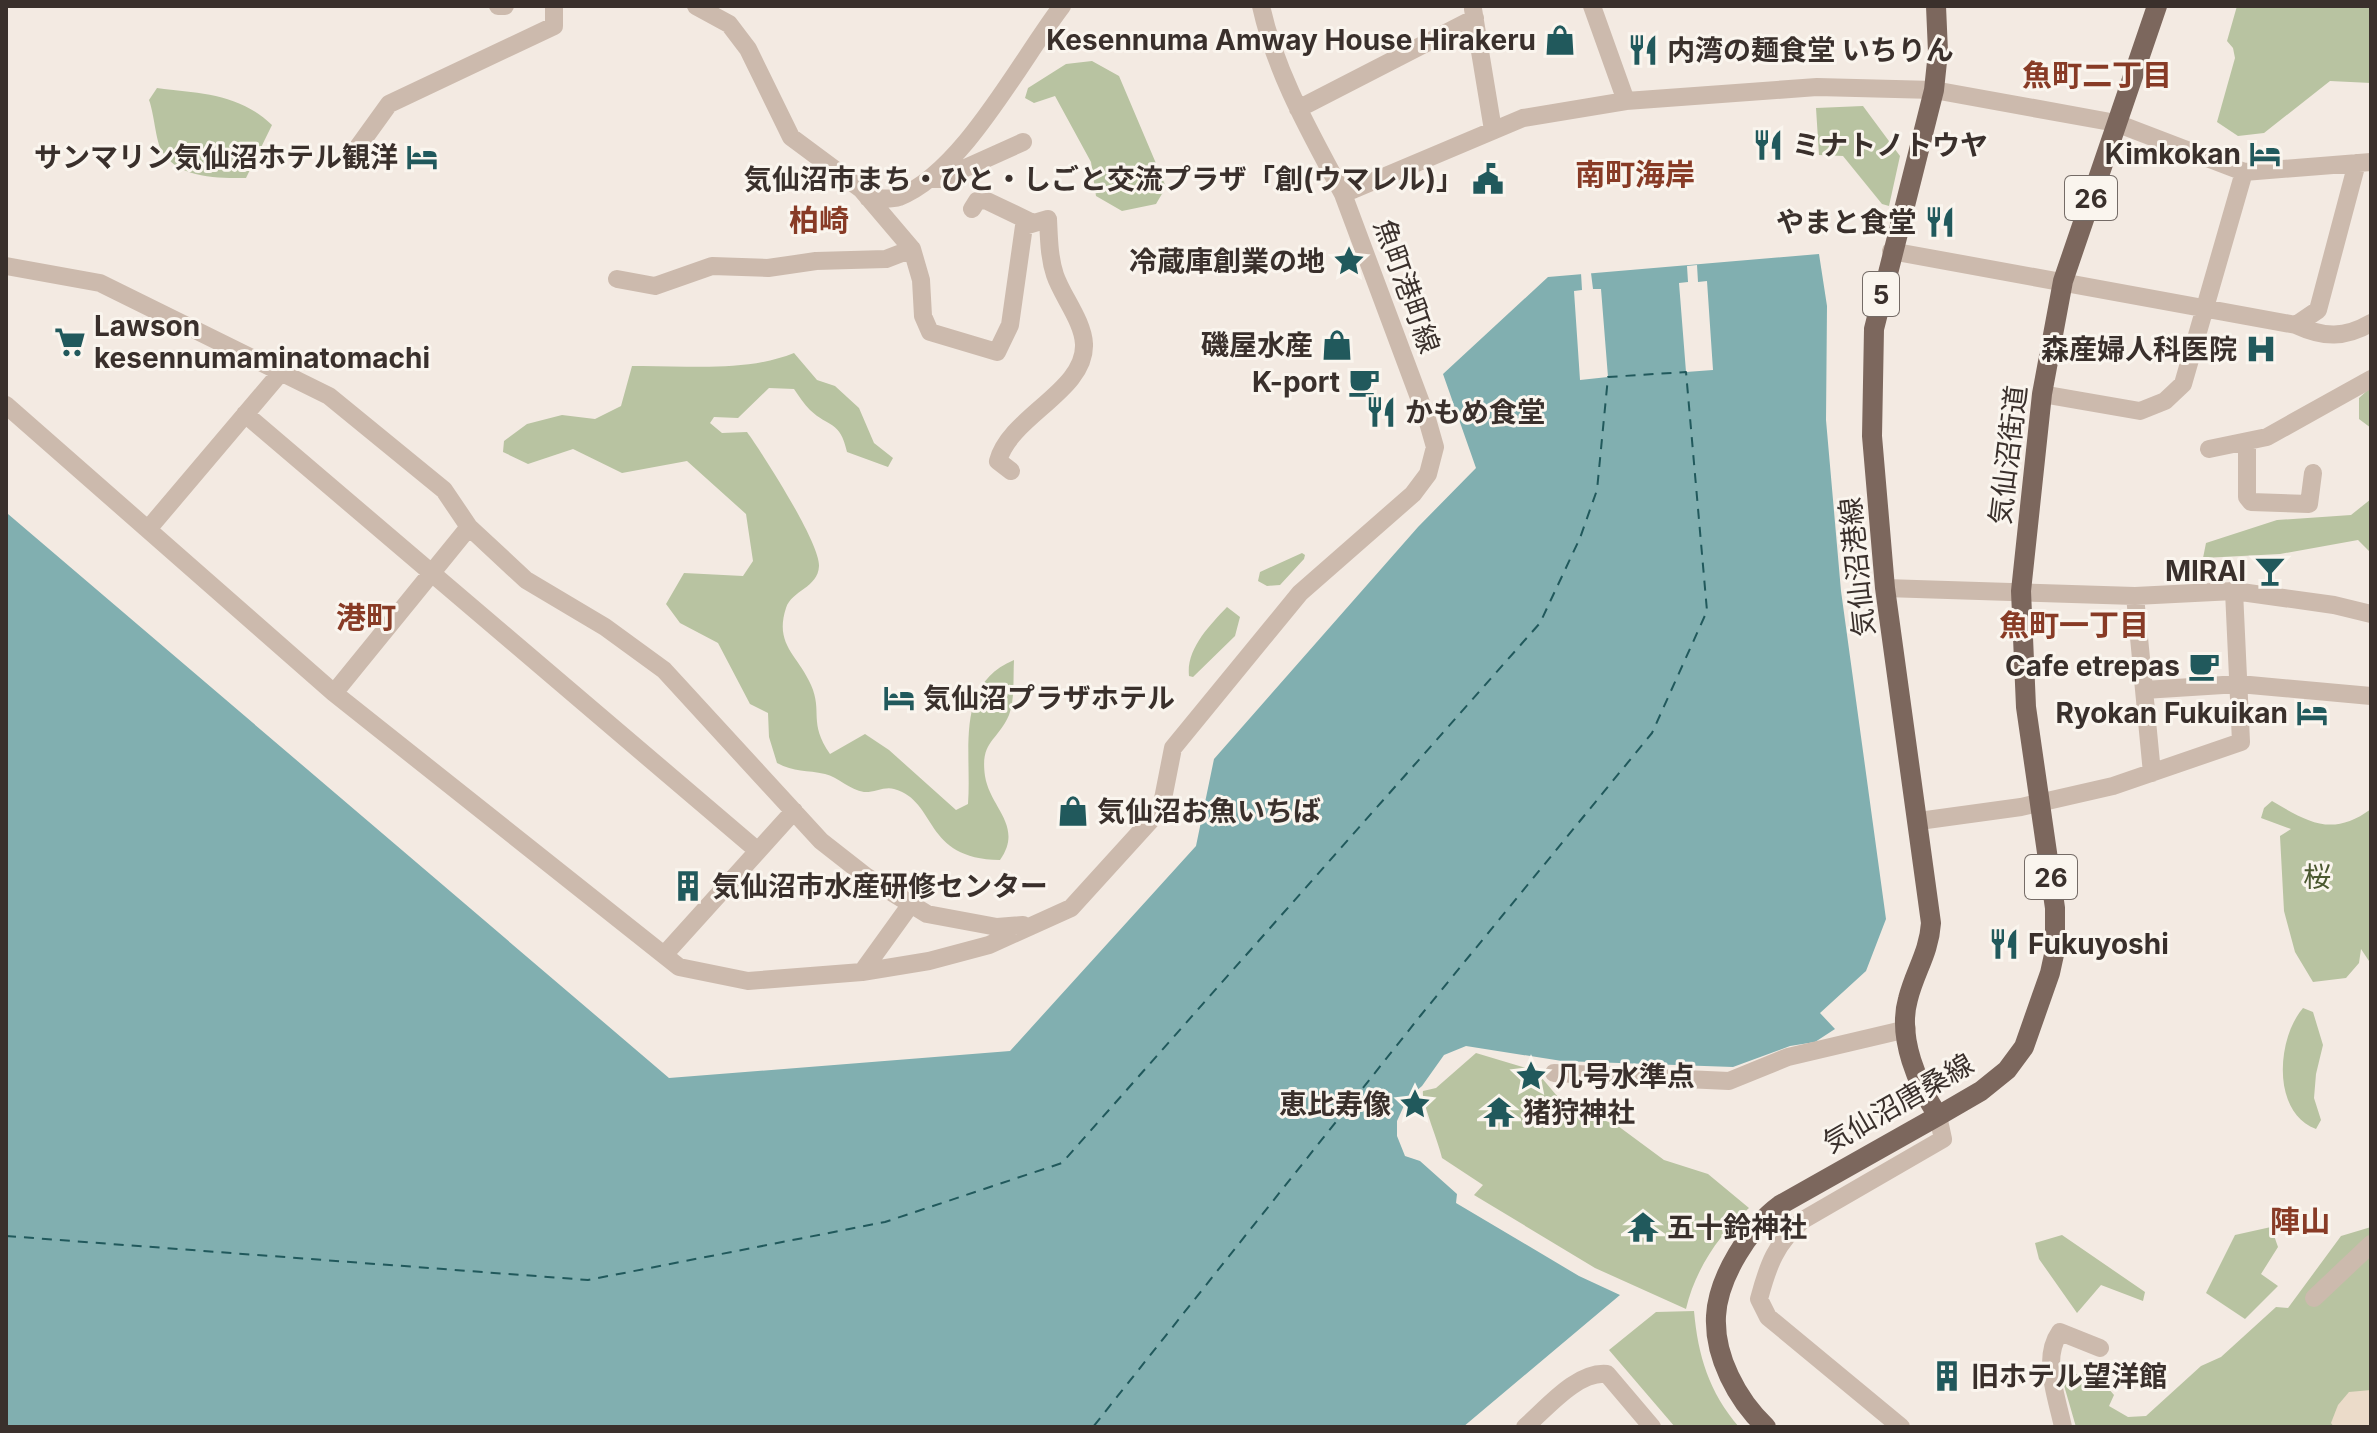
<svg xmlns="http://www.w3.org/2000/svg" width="2377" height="1433" viewBox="0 0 2377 1433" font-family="Inter,'Noto Sans JP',sans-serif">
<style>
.green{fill:#b8c3a1}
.plaza{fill:#ebdbc9}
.water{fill:#81afb0}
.pier{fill:#f3eae2}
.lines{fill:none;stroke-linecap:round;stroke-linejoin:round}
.ferry{stroke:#21595c;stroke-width:2;stroke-dasharray:10 8;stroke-linecap:butt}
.minor{stroke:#ccbaad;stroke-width:18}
.major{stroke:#7c675d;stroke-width:20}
.labels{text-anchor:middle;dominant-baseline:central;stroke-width:6;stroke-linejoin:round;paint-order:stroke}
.shield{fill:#faf5ee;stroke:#746b66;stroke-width:2}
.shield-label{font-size:26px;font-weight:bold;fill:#3a302c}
.poi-label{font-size:28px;font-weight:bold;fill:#3a302c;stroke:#faf5ee;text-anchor:end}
.street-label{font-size:28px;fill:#3a302c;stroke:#faf5ee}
.park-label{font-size:28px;fill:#4b5830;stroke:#faf5ee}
.neighbourhood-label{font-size:30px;font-weight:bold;fill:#883b26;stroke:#faf5ee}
</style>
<rect width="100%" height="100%" fill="#f3eae2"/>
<path class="green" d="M 2237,6 L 2371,6 L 2371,83 L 2330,81 L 2264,133 L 2238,136 L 2217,122 L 2235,58 L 2233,48 L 2227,41 Z
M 1092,61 L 1119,76 L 1166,187 L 1156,204 L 1122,211 L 1096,196 L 1091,162 L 1055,96 L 1034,103 L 1025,98 L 1028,88 L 1066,64 Z
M 157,88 C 202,94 238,93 272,125 L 246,178 C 218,178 176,179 161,149 C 156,141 154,113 149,100 Z
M 1863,106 L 1900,156 L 1889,206 L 1882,204 L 1843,156 L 1819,155 L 1816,108 Z
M 794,353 L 817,380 L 835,386 L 859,408 L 874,443 L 893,458 L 888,467 L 847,452 C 840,420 829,428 810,410 C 804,404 799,396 794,389 L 769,388 L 738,418 L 714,417 L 710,423 L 722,433 L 747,432 C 763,454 820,543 819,566 C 818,588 792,590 786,608 C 774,645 798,655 811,685 C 823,712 808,722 830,754 L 865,734 L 889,750 L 956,810 L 968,804 C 972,751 954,685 1014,660 C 1013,677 1015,700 1009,715 C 997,742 980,741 985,776 C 990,808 1024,826 1000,860 C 922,859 938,801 894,789 C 885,786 873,793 864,792 C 850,790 838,777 825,774 C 807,770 794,772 777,763 L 769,737 L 768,713 L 750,704 L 718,643 L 680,623 L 666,604 L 684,573 L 743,576 L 753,561 L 746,514 L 687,461 L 622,473 L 573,449 L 528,464 L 503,452 L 504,441 L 527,424 L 562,415 L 595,419 L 621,406 L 632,366 C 685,365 744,373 794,353 Z
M 2371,387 L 2371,428 L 2359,419 L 2359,398 Z
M 2371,499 L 2371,553 L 2358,540 L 2280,554 L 2203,558 L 2206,543 L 2277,520 L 2351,515 Z
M 1302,553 L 1305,555 L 1304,559 L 1280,585 L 1267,586 L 1258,581 L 1260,572 Z
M 1227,607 L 1240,617 L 1235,636 L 1193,677 L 1189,676 C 1186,649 1210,625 1227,607 Z
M 2272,801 C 2309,823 2333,837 2371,809 L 2371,964 L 2361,949 L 2359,963 L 2346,978 L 2313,982 L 2295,952 L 2284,911 L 2280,836 L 2291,829 L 2261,818 L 2264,808 Z
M 2303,1008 L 2313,1012 L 2323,1045 L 2316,1074 L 2314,1098 L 2321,1120 L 2316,1129 C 2271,1112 2277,1038 2303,1008 Z
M 1476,1053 L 1526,1068 L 1541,1077 L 1563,1103 L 1618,1126 L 1664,1160 L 1708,1174 L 1749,1208 C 1719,1234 1695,1270 1686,1309 L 1595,1268 L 1474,1195 L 1483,1185 L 1442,1158 C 1439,1143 1421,1101 1423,1091 L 1436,1088 Z
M 2271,1227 L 2278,1247 L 2261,1274 L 2278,1286 L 2245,1319 L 2206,1293 L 2235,1235 Z
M 2371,1227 L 2371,1427 L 2076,1427 L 2061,1375 L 2095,1373 L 2114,1395 L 2109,1406 L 2128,1417 L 2146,1416 L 2201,1366 L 2221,1357 L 2276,1307 L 2288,1308 L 2341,1236 Z
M 2062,1235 L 2145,1292 L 2143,1301 L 2101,1285 L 2077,1313 L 2039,1259 L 2035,1243 Z
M 1694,1311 C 1698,1356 1709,1392 1739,1427 L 1675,1427 L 1609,1350 L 1656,1312 Z"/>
<path class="plaza" d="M 2371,1390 L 2371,1427 L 2334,1427 L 2331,1423 L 2338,1405 L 2349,1392 Z"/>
<path class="water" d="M 1819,254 L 1827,306 L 1826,420 L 1841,591 L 1886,919 L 1866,971 L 1820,1013 L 1835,1029 L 1815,1042 L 1790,1046 L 1733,1067 L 1562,1061 L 1466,1046 L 1444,1055 L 1422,1086 L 1407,1099 L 1397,1121 L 1397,1136 L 1405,1156 L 1420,1161 L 1457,1194 L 1456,1203 L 1579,1276 L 1620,1295 L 1463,1427 L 6,1427 L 8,514 L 669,1078 L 1010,1051 L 1196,846 L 1214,759 L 1418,527 L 1476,468 L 1443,374 L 1548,277 Z"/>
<path class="pier" d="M 1697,265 L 1698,282 L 1707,281 L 1713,370 L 1686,372 L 1679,283 L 1688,282 L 1687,266 Z
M 1581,273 L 1591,273 L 1593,289 L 1601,289 L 1608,377 L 1580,380 L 1574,291 L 1582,290 Z"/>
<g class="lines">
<path class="ferry" d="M 6,1236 L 588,1280 L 885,1222 L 1062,1163 L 1540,623 L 1580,538 L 1597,490 L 1608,377 L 1686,372 L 1707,611 L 1652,733 L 1421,1015 L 1093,1427"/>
<path class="minor" d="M 498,6 L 505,6
M 696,6 L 729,24 L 748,49 L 791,137 L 861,189 L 912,249 L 921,280 L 923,316 L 930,332 L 997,352 L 1010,325 L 1024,226 L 1048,219 C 1049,238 1049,257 1055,275 C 1062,296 1083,321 1084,344 C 1086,391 1010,416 998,461 L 1011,471
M 1261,6 C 1276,74 1311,134 1343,194
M 1592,6 L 1626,101
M 1473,9 L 1493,130
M 1298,109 L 1475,18
M 358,147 L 389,104 L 554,26 L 554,6
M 929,179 L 941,179 L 1023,142
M 868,198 C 878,198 890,200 899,197 C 963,172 1020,61 1062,6
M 972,209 L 977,201 L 985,200 L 1031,222
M 1891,251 L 2296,325 C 2324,338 2345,338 2371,323
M 6,266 L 100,283 L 329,396 L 444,490 L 469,527 L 526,580 L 605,627 L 664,670 L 821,841 L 867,877 L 927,914 L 997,927 L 1023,925
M 617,279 L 655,286 L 712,266 L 768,268 L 816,261 L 886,259 L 912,249
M 2296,325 L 2318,310 L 2357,163
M 2042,394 L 2140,411 L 2165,401 L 2183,384 L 2244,172
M 6,405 L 334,693 L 679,967 L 748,981 L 862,972 L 929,961 L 989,945 L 1071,908 L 1161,809 L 1173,748 L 1300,593 L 1413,494 L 1428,474 L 1435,447 L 1427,419 L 1343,194 L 1523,118 L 1626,101 L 1817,87 L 1934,90 L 2116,123 L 2244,172 L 2371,162
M 245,414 L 758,851
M 2247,444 L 2247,497 L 2251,502 L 2309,504 L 2313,473
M 2209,449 L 2267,437 L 2371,379
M 149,528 L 282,371
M 1885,588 L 2135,596 L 2234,591 L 2334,605 L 2371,614
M 2135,596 L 2152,773
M 2144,690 L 2239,684 L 2371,696
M 334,693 L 469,527
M 1919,821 L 2021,807 L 2113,786 L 2241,742 L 2234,591
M 664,955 L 794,811
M 862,972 L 911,904
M 1554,1073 L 1729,1081 L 1788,1057 L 1907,1029
M 2314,1298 L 2371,1244
M 1525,1427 C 1547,1408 1577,1371 1607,1374 L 1652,1427
M 1901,1427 L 1768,1317 L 1759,1299 C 1768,1265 1776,1243 1803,1220 L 1943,1139 L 1938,1116
M 2063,1427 C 2057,1397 2041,1359 2060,1332 L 2100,1348"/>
<path class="major" d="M 1936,6 L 1938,52 L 1934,90 L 1874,329 L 1872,436 L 1885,588 L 1931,923 C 1929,953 1915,971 1908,999 C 1897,1038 1918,1085 1938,1116
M 1766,1427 C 1737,1400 1714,1356 1716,1316 C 1718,1277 1750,1227 1780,1205 L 1938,1116 L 1981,1091 L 2007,1070 L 2024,1047 L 2050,973 L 2055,950 L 2055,908 L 2026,707 L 2021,591 L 2042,394 L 2063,281 L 2157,6"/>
</g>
<defs>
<symbol id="shop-bare" viewBox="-9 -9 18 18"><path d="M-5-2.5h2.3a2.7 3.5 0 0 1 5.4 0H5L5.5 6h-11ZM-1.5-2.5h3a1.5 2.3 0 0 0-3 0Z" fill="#21595c" stroke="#faf5ee" stroke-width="2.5" paint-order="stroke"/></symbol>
<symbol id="restaurant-bare" viewBox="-9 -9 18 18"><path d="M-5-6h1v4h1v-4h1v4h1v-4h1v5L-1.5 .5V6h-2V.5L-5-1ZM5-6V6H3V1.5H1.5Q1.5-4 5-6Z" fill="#21595c" stroke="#faf5ee" stroke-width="2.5" paint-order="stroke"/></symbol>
<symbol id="hotel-bare" viewBox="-9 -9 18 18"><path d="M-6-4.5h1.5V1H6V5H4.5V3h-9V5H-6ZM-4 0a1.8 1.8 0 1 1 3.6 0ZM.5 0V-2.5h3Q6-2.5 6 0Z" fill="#21595c" stroke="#faf5ee" stroke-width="2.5" paint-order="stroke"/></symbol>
<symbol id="civic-bare" viewBox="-9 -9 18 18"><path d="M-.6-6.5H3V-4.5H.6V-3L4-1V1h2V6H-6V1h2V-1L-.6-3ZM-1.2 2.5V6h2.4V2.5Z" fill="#21595c" stroke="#faf5ee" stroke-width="2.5" paint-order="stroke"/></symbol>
<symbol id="sight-bare" viewBox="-9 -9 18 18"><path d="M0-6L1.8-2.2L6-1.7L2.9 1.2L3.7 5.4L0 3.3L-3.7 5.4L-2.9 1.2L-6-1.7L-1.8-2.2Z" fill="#21595c" stroke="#faf5ee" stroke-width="2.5" paint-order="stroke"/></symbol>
<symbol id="supermarket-bare" viewBox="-9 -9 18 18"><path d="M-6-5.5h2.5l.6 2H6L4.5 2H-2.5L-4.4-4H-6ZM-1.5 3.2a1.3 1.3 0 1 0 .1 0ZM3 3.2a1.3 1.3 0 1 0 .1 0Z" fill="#21595c" stroke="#faf5ee" stroke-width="2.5" paint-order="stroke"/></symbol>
<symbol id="hospital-bare" viewBox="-9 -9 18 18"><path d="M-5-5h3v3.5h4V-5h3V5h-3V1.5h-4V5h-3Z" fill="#21595c" stroke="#faf5ee" stroke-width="2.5" paint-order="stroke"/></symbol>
<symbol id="cafe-bare" viewBox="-9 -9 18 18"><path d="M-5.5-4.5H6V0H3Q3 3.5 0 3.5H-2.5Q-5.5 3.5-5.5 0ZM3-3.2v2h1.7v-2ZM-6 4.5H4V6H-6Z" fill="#21595c" stroke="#faf5ee" stroke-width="2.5" paint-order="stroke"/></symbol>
<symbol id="bar-bare" viewBox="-9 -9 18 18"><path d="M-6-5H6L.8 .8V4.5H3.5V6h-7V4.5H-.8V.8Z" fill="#21595c" stroke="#faf5ee" stroke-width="2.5" paint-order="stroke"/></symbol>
<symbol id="building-bare" viewBox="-9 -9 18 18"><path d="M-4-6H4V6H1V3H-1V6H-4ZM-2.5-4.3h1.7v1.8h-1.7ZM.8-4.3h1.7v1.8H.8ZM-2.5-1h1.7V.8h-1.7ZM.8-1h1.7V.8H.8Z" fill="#21595c" stroke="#faf5ee" stroke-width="2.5" paint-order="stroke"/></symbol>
<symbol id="temple-bare" viewBox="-9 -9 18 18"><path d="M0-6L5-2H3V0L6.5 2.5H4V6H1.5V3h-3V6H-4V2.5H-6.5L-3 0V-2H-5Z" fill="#21595c" stroke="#faf5ee" stroke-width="2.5" paint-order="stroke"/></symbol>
</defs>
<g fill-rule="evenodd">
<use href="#shop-bare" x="1538" y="18" width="44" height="44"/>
<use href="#restaurant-bare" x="1621" y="28" width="44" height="44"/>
<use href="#restaurant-bare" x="1746" y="123" width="44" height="44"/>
<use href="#hotel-bare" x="2243" y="132" width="44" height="44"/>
<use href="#hotel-bare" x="400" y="135" width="44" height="44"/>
<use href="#civic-bare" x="1466" y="157" width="44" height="44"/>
<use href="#restaurant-bare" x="1918" y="200" width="44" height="44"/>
<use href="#sight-bare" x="1327" y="239" width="44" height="44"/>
<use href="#supermarket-bare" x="48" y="320" width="44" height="44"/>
<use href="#shop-bare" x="1315" y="323" width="44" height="44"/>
<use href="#hospital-bare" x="2239" y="327" width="44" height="44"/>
<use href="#cafe-bare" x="1342" y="360" width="44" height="44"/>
<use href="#restaurant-bare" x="1359" y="390" width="44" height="44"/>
<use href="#bar-bare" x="2248" y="549" width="44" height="44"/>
<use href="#cafe-bare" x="2182" y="644" width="44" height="44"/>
<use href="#hotel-bare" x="877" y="676" width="44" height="44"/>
<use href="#hotel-bare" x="2290" y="691" width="44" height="44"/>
<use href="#shop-bare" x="1051" y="789" width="44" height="44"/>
<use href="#building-bare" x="666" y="864" width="44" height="44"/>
<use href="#restaurant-bare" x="1982" y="922" width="44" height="44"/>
<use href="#sight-bare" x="1509" y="1054" width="44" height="44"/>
<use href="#sight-bare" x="1393" y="1082" width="44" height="44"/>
<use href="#temple-bare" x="1477" y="1090" width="44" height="44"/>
<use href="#temple-bare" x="1621" y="1205" width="44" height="44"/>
<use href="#building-bare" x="1925" y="1354" width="44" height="44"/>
</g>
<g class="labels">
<g class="shield">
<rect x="2065" y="176" width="52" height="44" rx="6"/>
<rect x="1863" y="272" width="36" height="44" rx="6"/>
<rect x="2025" y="855" width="52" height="44" rx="6"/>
</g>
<g class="shield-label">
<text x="2091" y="198">26</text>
<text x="1881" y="294">5</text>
<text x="2051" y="877">26</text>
</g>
<g class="poi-label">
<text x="1536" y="40">Kesennuma Amway House Hirakeru</text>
<text x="1667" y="50" text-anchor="start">内湾の麺食堂 いちりん</text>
<text x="1792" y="145" text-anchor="start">ミナトノトウヤ</text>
<text x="2241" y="154">Kimkokan</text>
<text x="398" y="157">サンマリン気仙沼ホテル観洋</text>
<text x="1464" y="179">気仙沼市まち・ひと・しごと交流プラザ「創(ウマレル)」</text>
<text x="1916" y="222">やまと食堂</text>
<text x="1325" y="261">冷蔵庫創業の地</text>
<text x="94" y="326" text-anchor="start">Lawson<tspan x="94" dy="32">kesennumaminatomachi</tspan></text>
<text x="1313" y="345">磯屋水産</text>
<text x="2237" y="349">森産婦人科医院</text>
<text x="1340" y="382">K-port</text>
<text x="1405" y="412" text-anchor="start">かもめ食堂</text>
<text x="2246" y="571">MIRAI</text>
<text x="2180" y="666">Cafe etrepas</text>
<text x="923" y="698" text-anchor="start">気仙沼プラザホテル</text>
<text x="2288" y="713">Ryokan Fukuikan</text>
<text x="1097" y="811" text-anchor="start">気仙沼お魚いちば</text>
<text x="712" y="886" text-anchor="start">気仙沼市水産研修センター</text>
<text x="2028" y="944" text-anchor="start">Fukuyoshi</text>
<text x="1555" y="1076" text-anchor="start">几号水準点</text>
<text x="1391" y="1104">恵比寿像</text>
<text x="1523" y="1112" text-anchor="start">猪狩神社</text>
<text x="1667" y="1227" text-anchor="start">五十鈴神社</text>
<text x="1971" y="1376" text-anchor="start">旧ホテル望洋館</text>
</g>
<g class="street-label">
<text transform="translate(1407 286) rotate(70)">魚町港町線</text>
<text transform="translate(2008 455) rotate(-83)">気仙沼街道</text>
<text transform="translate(1857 567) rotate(-96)">気仙沼港線</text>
<text transform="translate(1898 1103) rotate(-30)">気仙沼唐桑線</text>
</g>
<g class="park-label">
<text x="2317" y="877">桜</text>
</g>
<g class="neighbourhood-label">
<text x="2097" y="75">魚町二丁目</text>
<text x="1635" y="174">南町海岸</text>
<text x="819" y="220">柏崎</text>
<text x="366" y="617">港町</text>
<text x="2074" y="625">魚町一丁目</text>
<text x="2300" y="1221">陣山</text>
</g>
</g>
<rect width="2377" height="1433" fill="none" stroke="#3a302c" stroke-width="16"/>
</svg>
